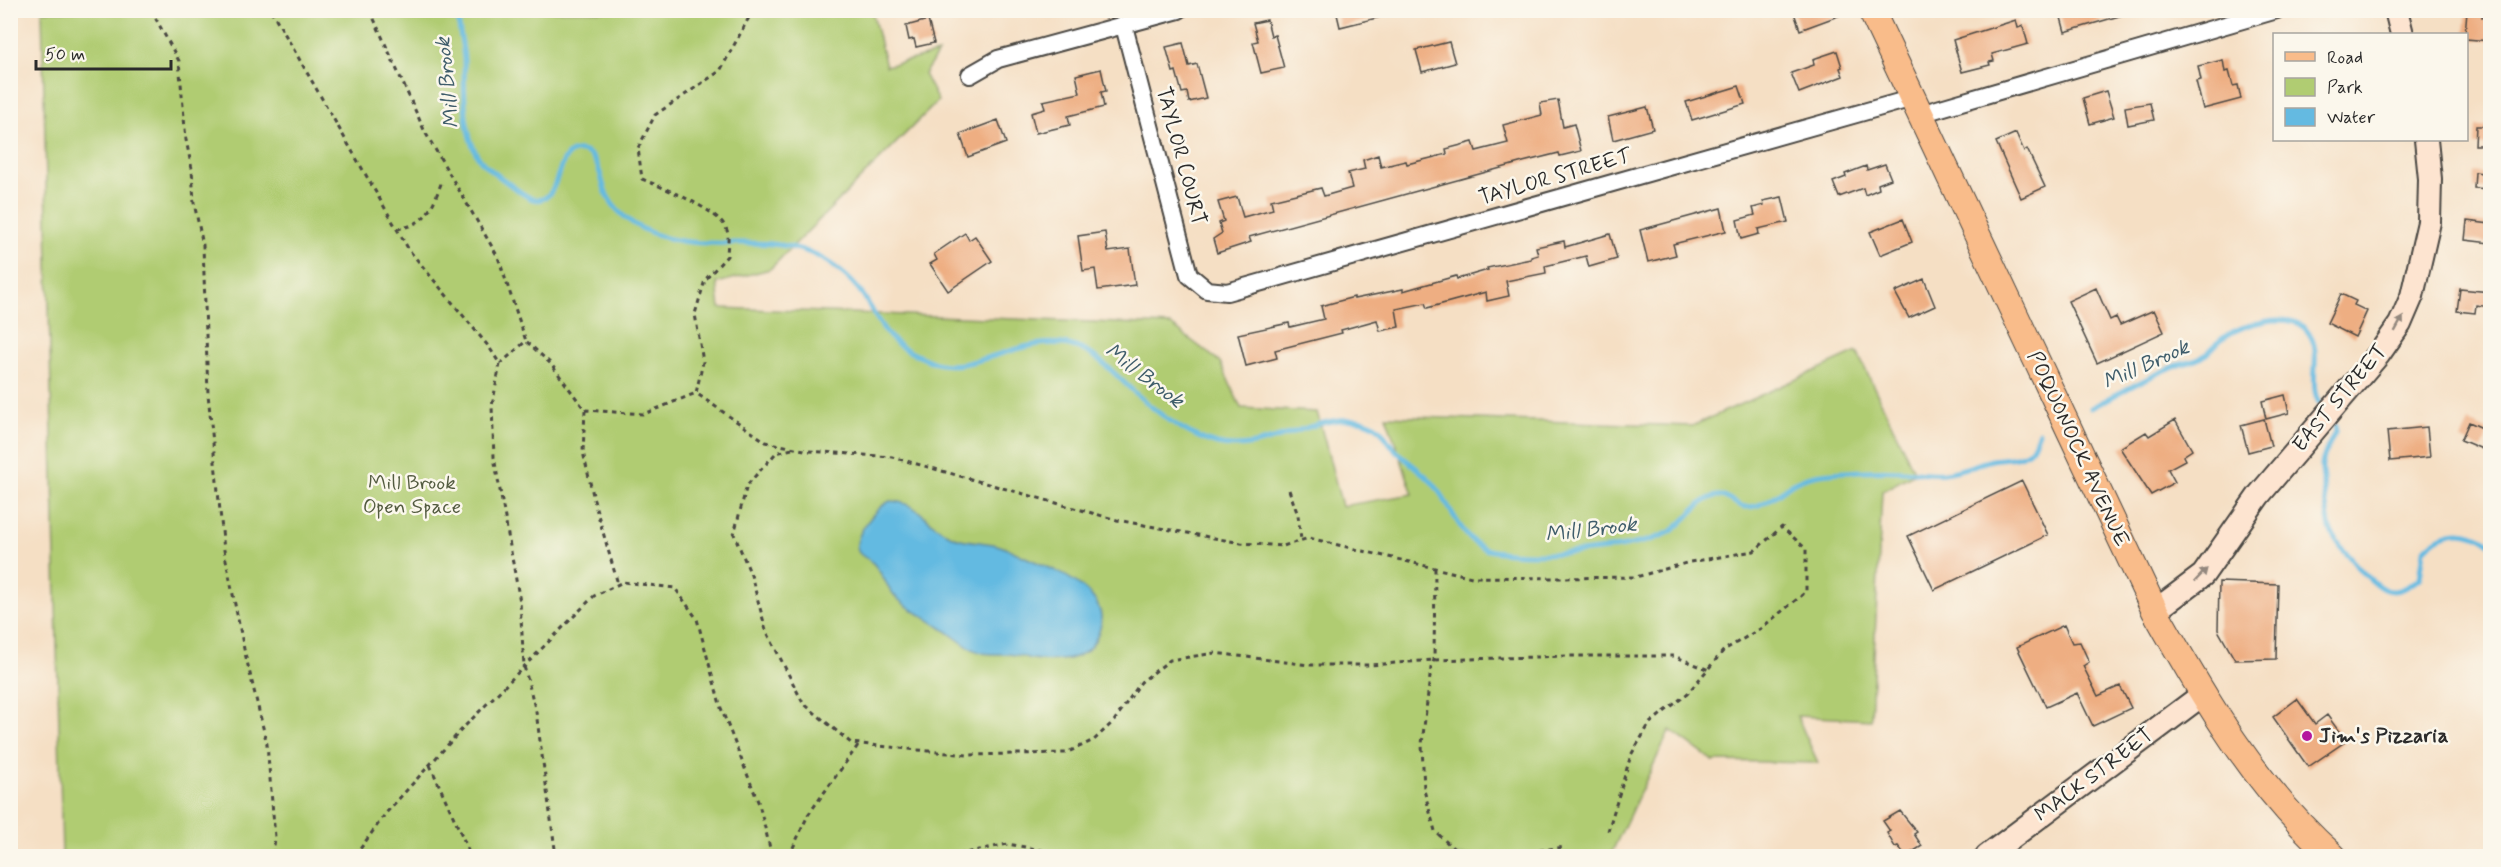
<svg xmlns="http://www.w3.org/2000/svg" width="2501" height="867" viewBox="0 0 2501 867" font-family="Mynerve,sans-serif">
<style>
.green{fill:#b0cc72;stroke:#6e7c4e;stroke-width:1.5}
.water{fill:#64bae1;stroke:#487286;stroke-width:1.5}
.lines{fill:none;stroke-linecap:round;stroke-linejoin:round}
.stream{stroke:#64bae1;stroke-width:5}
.building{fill:#eeae82}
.street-casing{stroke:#494642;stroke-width:20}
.secondary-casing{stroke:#494642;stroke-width:26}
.primary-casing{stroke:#494642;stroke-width:28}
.path{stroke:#494642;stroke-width:3;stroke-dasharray:4.5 4.5;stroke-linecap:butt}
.street{stroke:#fff;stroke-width:16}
.secondary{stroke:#fde4d0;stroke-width:22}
.primary{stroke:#f9bc8a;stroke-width:26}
.oneway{fill:#94887e}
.poi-dot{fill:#b5179e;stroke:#fbf7ec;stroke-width:2}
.labels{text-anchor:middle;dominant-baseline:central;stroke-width:5;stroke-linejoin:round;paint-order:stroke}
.street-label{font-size:21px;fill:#2b2b2b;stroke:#fbf7ec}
.park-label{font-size:21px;fill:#535b40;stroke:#fbf7ec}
.poi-label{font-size:21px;font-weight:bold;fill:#2b2b2b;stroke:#fbf7ec;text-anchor:start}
.water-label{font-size:22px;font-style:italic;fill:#3f5d6b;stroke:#fbf7ec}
</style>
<rect width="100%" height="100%" fill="#fbf7ec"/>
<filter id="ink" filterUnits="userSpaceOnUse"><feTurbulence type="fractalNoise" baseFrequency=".0167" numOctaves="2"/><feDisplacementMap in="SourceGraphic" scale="12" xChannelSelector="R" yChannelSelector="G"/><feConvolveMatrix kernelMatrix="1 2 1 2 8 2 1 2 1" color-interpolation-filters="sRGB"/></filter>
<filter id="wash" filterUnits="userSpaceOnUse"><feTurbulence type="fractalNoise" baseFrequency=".008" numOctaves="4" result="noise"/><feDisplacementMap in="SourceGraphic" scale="24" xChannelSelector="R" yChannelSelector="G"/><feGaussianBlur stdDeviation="1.35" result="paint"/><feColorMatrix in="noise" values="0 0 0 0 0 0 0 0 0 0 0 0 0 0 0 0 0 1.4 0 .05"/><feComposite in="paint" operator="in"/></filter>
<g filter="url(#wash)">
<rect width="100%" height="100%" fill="#f5dfc4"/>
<path class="green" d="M 42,11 L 872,11 L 886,66 L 938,53 L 924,74 L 938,101 L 770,269 L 717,283 L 720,308 L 1171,325 L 1220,362 L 1241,408 L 1317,412 L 1342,506 L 1413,494 L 1386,416 L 1692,426 L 1857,352 L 1915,473 L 1882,491 L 1871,720 L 1797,716 L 1818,763 L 1713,761 L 1670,730 L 1610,856 L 62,856 Z"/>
<path class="water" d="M 890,501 C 920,502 927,525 952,536 C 967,543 985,541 1000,546 C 1009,549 1017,553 1025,557 C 1057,571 1123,595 1094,642 C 1082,662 1053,662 1032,659 C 1026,658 1021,655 1015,655 C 1004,653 993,655 983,653 C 966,649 954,635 940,627 C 926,617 907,609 895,596 C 886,586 882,572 872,562 C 868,558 861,557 858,551 C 852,536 877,507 890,501 Z"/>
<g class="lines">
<path class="stream" d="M 457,10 C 458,27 463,43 464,60 C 465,89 461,143 485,165 C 492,171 526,198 533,199 C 565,207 551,141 585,152 C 600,157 601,183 607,195 C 613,207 622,216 634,224 C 692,260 750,230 808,252 C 829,260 850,277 863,295 C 872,309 879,325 890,337 C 901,349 918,356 933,362 C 970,376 1024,334 1069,345 C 1097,352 1113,373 1133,391 C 1156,412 1187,436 1217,444 C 1267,456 1314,411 1364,421 C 1381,425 1382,434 1392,446 C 1404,461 1424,471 1436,487 C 1452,508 1464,547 1493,551 C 1535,558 1632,552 1670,532 C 1686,523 1698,499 1717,496 C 1733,494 1737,516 1763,503 C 1785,493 1786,481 1815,475 C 1838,471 1880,470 1904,471 C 1918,472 1930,474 1944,473 C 1961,471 1976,464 1992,460 C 2004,458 2021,459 2030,450 C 2035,445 2036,438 2039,432
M 2091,408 C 2118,394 2145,378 2173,367 C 2181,363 2191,363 2199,359 C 2208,355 2215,344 2223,338 C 2242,324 2291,309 2308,332 C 2324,353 2307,382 2319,403
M 2335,426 L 2336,430 C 2331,441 2324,452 2322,464 C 2321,471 2328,522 2330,529 C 2337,545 2370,584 2386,590 C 2398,594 2411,585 2420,578 L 2424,550 C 2443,529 2466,526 2490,543"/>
</g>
<g id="blocks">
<path class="building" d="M 1336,10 L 1384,10 L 1385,16 L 1340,27 Z
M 1793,10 L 1849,10 L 1849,12 L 1800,30 Z
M 2059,10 L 2125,10 L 2126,14 L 2065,32 Z
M 2467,11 L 2482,13 L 2482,17 L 2490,17 L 2490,41 L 2466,39 L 2465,34 Z
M 928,20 L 934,43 L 916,47 L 914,39 L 909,40 L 906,26 Z
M 1267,20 L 1271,36 L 1275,35 L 1284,68 L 1261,73 L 1253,42 L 1258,41 L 1253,23 Z
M 2016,20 L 2018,28 L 2023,26 L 2028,44 L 1992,54 L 1994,61 L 1989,62 L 1990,65 L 1962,72 L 1953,40 Z
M 1449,42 L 1455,63 L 1422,72 L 1416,50 Z
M 1183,43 L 1189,66 L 1197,64 L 1206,98 L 1189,102 L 1187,92 L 1182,93 L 1176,71 L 1173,72 L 1166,47 Z
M 1837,51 L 1842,67 L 1840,68 L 1843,76 L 1799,93 L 1791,73 L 1814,65 L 1813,59 Z
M 2223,60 L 2225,72 L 2229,71 L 2233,86 L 2238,85 L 2241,99 L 2203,109 L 2196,81 L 2201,80 L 2198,66 Z
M 1101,69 L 1106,91 L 1101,92 L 1104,107 L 1068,116 L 1070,125 L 1036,133 L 1031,113 L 1045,109 L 1043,101 L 1080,93 L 1076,75 Z
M 1739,86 L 1745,104 L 1692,120 L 1686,102 Z
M 2106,91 L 2114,117 L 2090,124 L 2083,98 Z
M 1558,100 L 1563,127 L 1574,124 L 1581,151 L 1560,156 L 1559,153 L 1523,162 L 1249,237 L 1251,242 L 1217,253 L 1213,239 L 1222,233 L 1219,223 L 1224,221 L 1218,202 L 1237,197 L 1243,217 L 1273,209 L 1271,200 L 1321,188 L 1324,196 L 1352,188 L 1348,173 L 1365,169 L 1363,160 L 1378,155 L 1381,167 L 1406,161 L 1407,164 L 1447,154 L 1446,149 L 1473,142 L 1476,151 L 1508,143 L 1503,125 L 1542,115 L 1540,103 Z
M 2150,103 L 2154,120 L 2128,125 L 2125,107 Z
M 1647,107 L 1653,129 L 1613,140 L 1608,117 Z
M 998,120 L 1006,143 L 968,157 L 960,134 Z
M 2476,126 L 2490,126 L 2490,145 L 2475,145 Z
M 2016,133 L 2024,151 L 2027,149 L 2045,187 L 2021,198 L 1996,142 Z
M 1885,164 L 1891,179 L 1878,184 L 1879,189 L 1865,195 L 1863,188 L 1839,197 L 1833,182 L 1846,177 L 1845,174 L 1866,166 L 1867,170 Z
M 2475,172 L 2490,174 L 2490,189 L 2474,188 Z
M 1782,197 L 1788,222 L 1758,229 L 1759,234 L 1741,239 L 1737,220 L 1755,215 L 1753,208 L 1764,205 L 1763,201 Z
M 1721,208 L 1726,231 L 1673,244 L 1676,255 L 1648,262 L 1640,230 Z
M 1903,219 L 1912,242 L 1880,255 L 1870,232 Z
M 2467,221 L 2490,224 L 2490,243 L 2465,240 Z
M 1105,232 L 1108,252 L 1130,249 L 1135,285 L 1098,290 L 1095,269 L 1083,271 L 1078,236 Z
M 965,233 L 969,240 L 975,236 L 992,261 L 948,291 L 930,264 L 937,260 L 934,254 Z
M 1610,234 L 1617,259 L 1589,267 L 1586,256 L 1545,266 L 1546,273 L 1506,281 L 1509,296 L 1487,301 L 1486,292 L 1427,308 L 1425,303 L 1396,309 L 1399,327 L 1380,331 L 1377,320 L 1341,330 L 1342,333 L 1275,350 L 1277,358 L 1246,366 L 1238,334 L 1289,323 L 1290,327 L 1324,319 L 1321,306 L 1354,297 L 1354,299 L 1403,289 L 1403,291 L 1456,276 L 1457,279 L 1488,270 L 1487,268 L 1531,259 L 1531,257 L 1538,255 L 1536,247 L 1564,241 L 1565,247 Z
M 1924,279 L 1935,306 L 1909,318 L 1895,292 Z
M 2096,288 L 2110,320 L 2116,317 L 2120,325 L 2154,310 L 2164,332 L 2097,363 L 2068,301 Z
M 2460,289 L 2490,292 L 2490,307 L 2476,305 L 2475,313 L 2457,311 Z
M 2341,294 L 2356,301 L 2354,305 L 2367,311 L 2355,337 L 2327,323 Z
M 2285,395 L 2289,413 L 2266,419 L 2262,401 Z
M 2264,419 L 2271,446 L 2248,452 L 2241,425 Z
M 2175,420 L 2192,450 L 2183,456 L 2185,460 L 2168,469 L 2175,482 L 2151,495 L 2120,448 L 2146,432 L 2149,436 Z
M 2469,422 L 2489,431 L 2482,449 L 2461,440 Z
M 2427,427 L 2430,457 L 2390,461 L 2387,431 Z
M 2022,481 L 2048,535 L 1934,590 L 1908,536 Z
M 2219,582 L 2278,584 L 2276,659 L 2235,660 L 2218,630 Z
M 2064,625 L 2072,643 L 2080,642 L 2089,662 L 2083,666 L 2098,696 L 2120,686 L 2131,708 L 2093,726 L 2077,693 L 2046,707 L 2017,647 Z
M 2297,699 L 2315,724 L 2327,715 L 2346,741 L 2308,767 L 2273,717 Z
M 1900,811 L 1917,832 L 1914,834 L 1922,846 L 1906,856 L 1898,846 L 1895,847 L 1887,833 L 1890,831 L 1883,821 Z"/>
</g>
</g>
<g filter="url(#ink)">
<use href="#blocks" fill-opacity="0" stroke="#494642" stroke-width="1.5"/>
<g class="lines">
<defs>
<path id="street" d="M 1124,26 L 1189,275 L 1207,290 L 1227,292 L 1913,98
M 970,75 L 998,59 L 1179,10
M 1920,114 L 2277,10"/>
<path id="secondary" d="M 2396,10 L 2402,34
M 2155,611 L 2203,575 L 2259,495 L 2379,354 L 2400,324 L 2412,296 L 2429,222 L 2430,179 L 2426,140
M 1987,856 L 2202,695"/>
<path id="primary" d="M 1871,10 L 2155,611 C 2205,700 2256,788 2333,856"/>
</defs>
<use href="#street" class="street-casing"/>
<use href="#secondary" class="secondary-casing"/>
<use href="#primary" class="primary-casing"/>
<path class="path" d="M 151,10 L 179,61 L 186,140 L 192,169 L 194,203 L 203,245 L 208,394 L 224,550 L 244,649 L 267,744 L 275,837 L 273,856
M 271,10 L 409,250 L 489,347 L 500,364 L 492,406 L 494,457 L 520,602 L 524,666 L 536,712 L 556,856
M 372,10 L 374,19 L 425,132 L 498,257 L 526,341
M 753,10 L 720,71 L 655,115 L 638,148 L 642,179 C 661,187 718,209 726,228 C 730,235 727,247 727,256 L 705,280 L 695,314 L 703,362 L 696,393 L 766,442 L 809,451 L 892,457 L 1117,520 L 1241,543 L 1283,546 L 1309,538 L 1472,577 L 1558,578 L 1636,577 L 1690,562 L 1754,551 L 1782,527 L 1806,549 L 1806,592 L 1760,629 L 1724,650 L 1687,694 L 1650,723 L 1631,755 L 1608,831
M 397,229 C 427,224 432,208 442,181
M 500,364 L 526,341 L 551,364 L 585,410 L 583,452 L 596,508 L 618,584
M 585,410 L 644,414 L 696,393
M 792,449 L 776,453 L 747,485 L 734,534 L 751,575 L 766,630 L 803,703 L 851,743 L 967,755 L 1066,753 L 1094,740 L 1114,721 L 1141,682 L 1170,660 L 1215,653 L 1309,665 L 1371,665 L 1434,660 L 1569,656 L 1674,656 L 1709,670
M 1289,490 L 1298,515 L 1301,540
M 1435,568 L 1434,660 L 1431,668 L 1422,744 L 1424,790 L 1435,831 L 1455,850 L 1510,854 L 1565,847
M 430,765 L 463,838 L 470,856
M 355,856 L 386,813 L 464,727 L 594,596 L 623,582 L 675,588 L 697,619 L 721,708 L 759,804 L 772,856
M 793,856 L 791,852 L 808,815 L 859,744
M 950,856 L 1008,844 L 1074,856
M 1436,856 L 1455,850"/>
<use href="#street" class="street"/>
<use href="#secondary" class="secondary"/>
<use href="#primary" class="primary"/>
</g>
<defs><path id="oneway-solid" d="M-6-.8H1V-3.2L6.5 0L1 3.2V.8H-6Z" transform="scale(1.5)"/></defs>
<g class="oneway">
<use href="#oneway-solid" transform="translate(2399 324) rotate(-61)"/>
<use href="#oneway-solid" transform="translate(2201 575) rotate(-46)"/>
</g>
</g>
<circle class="poi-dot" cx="2307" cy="736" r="6"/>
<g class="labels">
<g class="street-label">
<text transform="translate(1181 156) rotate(75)">TAYLOR COURT</text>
<text transform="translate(1555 177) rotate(-16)">TAYLOR STREET</text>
<text transform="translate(2340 398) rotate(-50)">EAST STREET</text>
<text transform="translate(2078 449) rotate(65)">POQUONOCK AVENUE</text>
<text transform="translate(2094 775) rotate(-37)">MACK STREET</text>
</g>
<g class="park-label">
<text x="412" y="483">Mill Brook<tspan x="412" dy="24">Open Space</tspan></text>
</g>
<g class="poi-label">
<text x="2319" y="736">Jim's Pizzaria</text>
</g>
<g class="water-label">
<text transform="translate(448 83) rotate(-96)">Mill Brook</text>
<text transform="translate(2146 365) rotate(-24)">Mill Brook</text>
<text transform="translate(1144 376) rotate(37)">Mill Brook</text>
<text transform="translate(1591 530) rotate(-7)">Mill Brook</text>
</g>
</g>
<rect width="2501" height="867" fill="none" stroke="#fbf7ec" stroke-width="36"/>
<rect x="2273" y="33" width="195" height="108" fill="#fbf7ec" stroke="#a8a59f" stroke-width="1.5"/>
<rect x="2285" y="52" width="30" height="9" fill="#f9bc8a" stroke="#a8a59f" stroke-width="1.5"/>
<text x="2327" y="63" font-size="18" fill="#2b2b2b">Road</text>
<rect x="2285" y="78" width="30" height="18" fill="#b0cc72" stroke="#a8a59f" stroke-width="1.5"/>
<text x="2327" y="93" font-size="18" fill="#2b2b2b">Park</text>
<rect x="2285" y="108" width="30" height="18" fill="#64bae1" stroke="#a8a59f" stroke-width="1.5"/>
<text x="2327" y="123" font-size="18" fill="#2b2b2b">Water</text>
<path d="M36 60v9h135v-9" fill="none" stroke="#2b2b2b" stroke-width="3"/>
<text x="45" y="60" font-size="18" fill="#2b2b2b" stroke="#fbf7ec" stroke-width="4.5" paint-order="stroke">50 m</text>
</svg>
